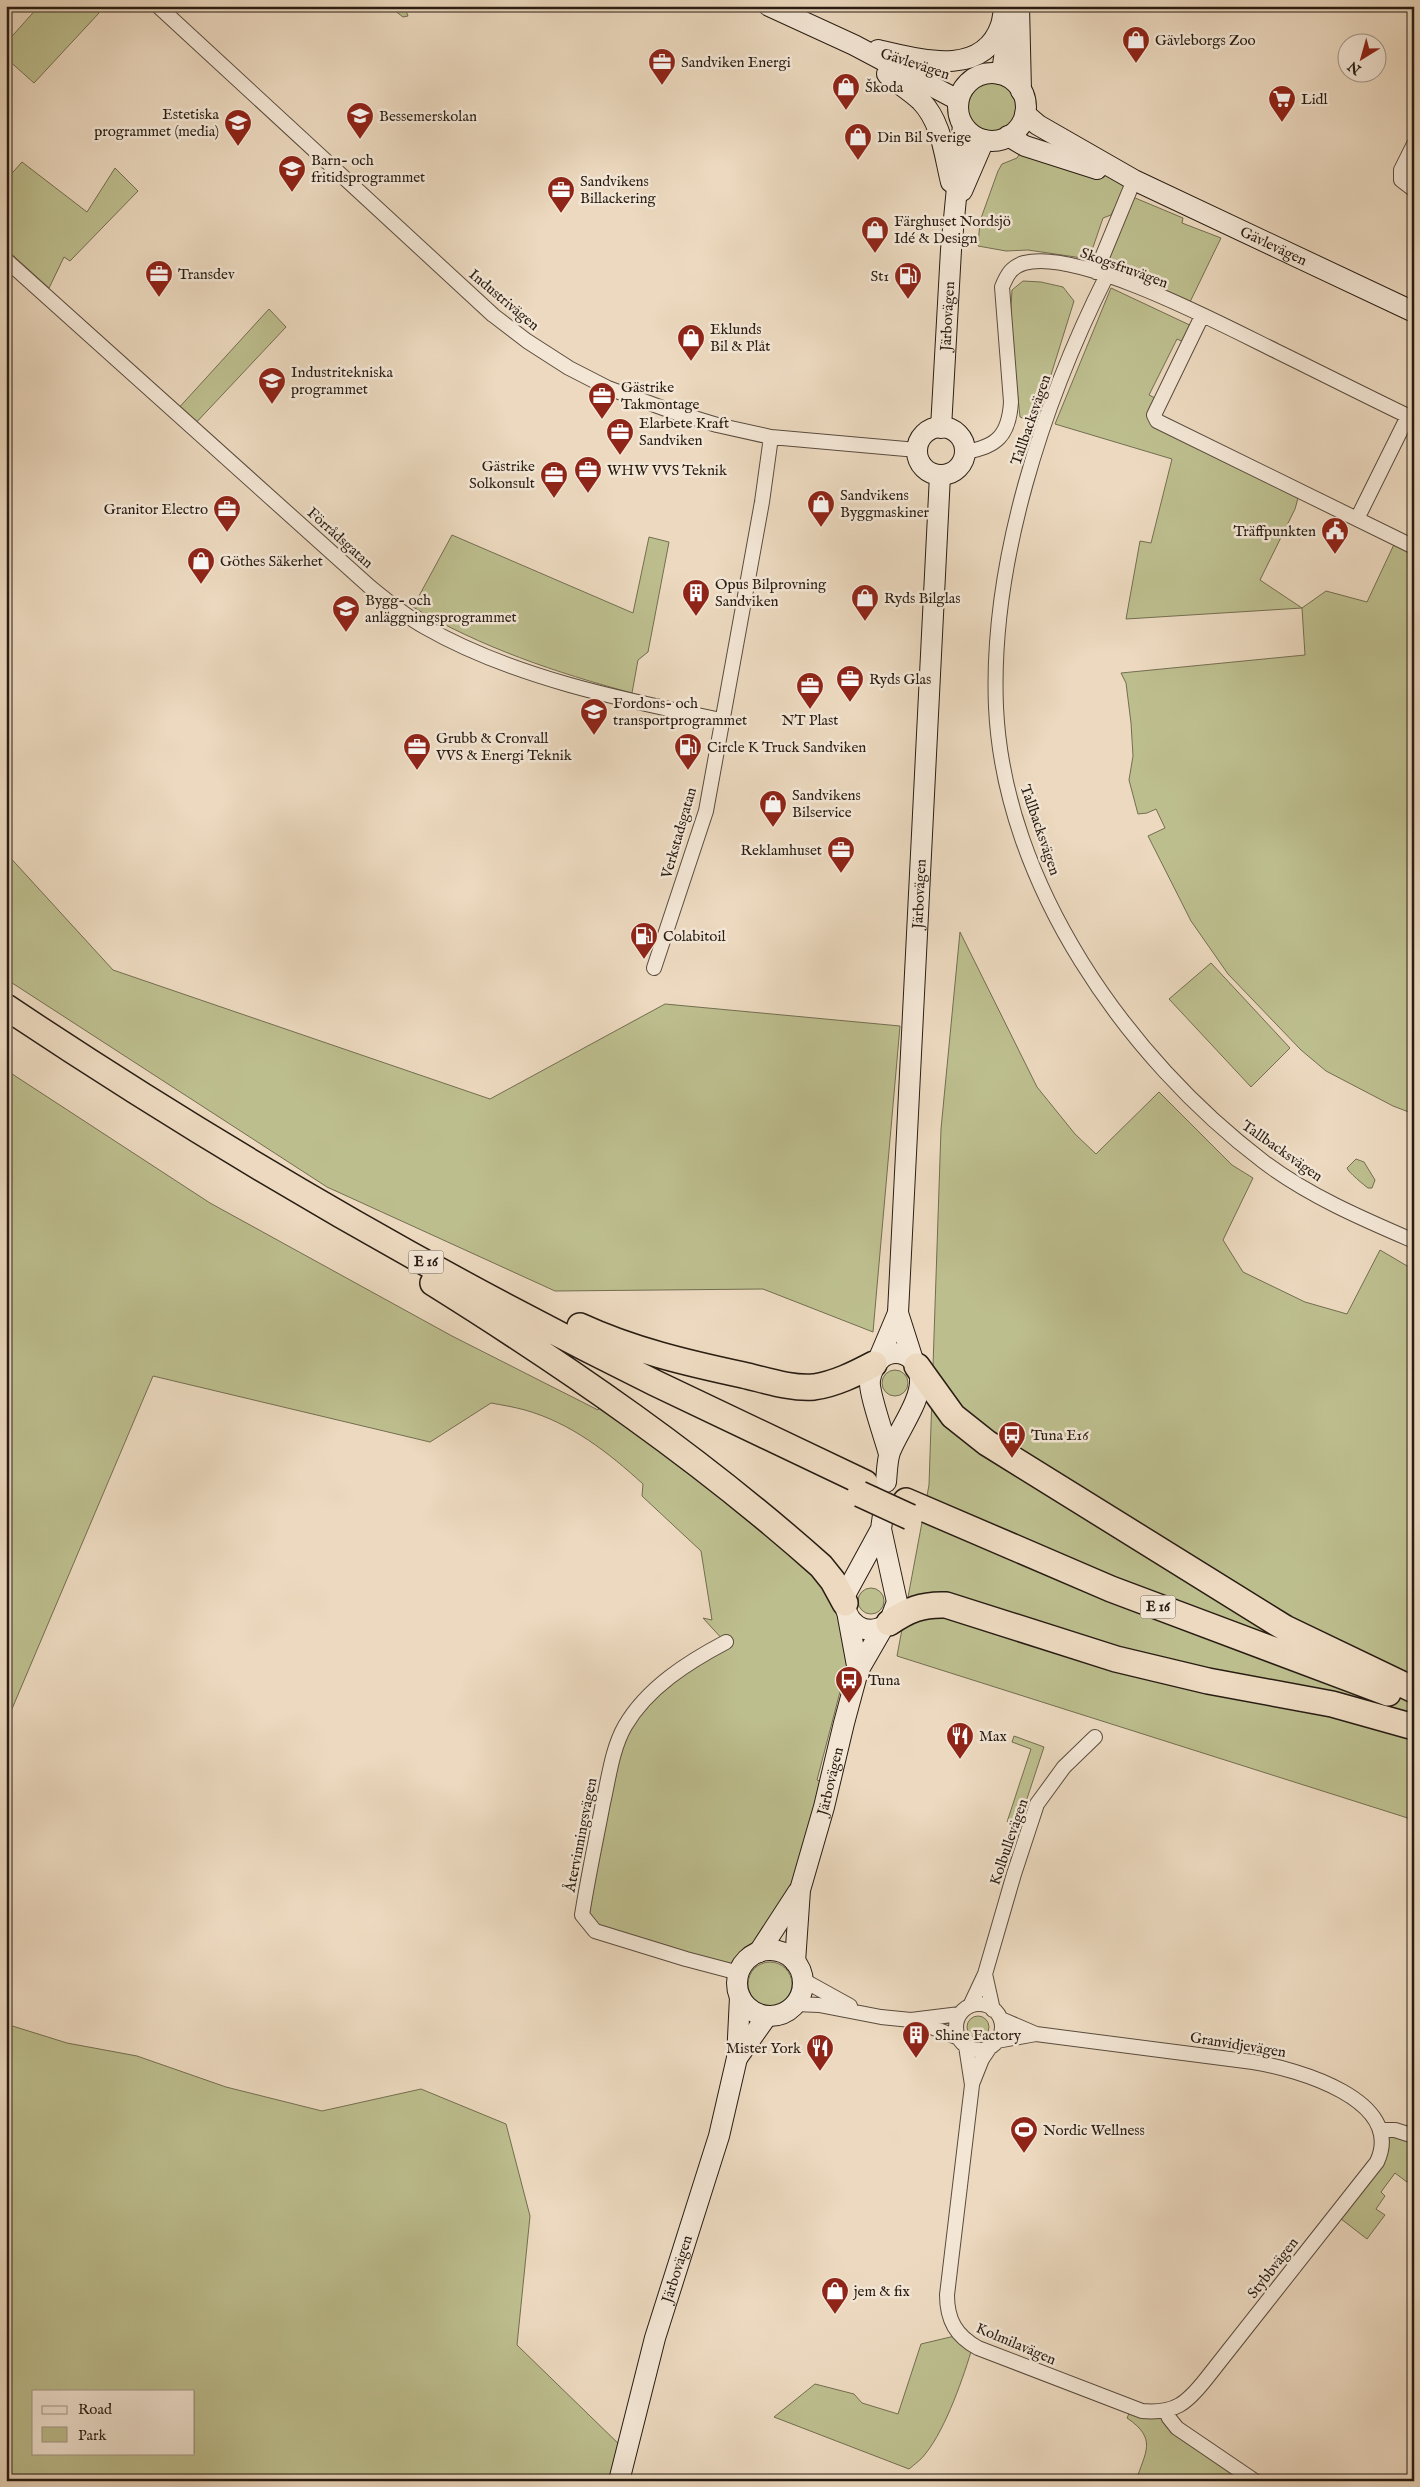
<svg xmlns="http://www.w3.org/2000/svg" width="1420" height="2487" viewBox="0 0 1420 2487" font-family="'IM FELL English',serif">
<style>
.green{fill:#bdbe8e;stroke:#736e50;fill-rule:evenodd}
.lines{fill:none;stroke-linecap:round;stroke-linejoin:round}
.street-casing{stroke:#5a4c3e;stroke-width:16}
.secondary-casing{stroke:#291d13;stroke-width:22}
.highway-casing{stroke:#291d13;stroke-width:28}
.street{stroke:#f3e6d5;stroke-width:14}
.secondary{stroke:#f3e6d5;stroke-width:20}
.highway{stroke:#ecd9bf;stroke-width:25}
.highway-bridge-casing{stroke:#291d13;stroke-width:28;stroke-linecap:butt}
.highway-bridge{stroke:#ecd9bf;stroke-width:25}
.labels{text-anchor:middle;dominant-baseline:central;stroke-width:5;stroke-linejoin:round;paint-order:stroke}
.shield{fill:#f3e6d5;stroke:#66594d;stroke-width:1}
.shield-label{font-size:14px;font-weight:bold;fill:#291d13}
.poi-label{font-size:15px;fill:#291d13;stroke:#f3e6d5;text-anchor:start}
.street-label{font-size:15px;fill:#291d13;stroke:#f3e6d5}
</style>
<rect width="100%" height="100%" fill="#ecd9bf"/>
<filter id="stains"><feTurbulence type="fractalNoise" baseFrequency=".004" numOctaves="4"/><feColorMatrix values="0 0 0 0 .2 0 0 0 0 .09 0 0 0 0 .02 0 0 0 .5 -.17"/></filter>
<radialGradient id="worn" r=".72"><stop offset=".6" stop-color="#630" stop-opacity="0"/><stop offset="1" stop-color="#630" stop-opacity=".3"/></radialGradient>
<path class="green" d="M 39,6 L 92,6 L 99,13 L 34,83 L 6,58 L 6,43 Z
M 404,6 L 408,16 L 403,17 L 390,7 Z
M959 107a33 33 0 1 1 66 0a33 33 0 1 1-66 0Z
M 1025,146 L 1134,180 L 1128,195 L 1183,218 L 1182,223 L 1221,238 L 1189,304 L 1100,262 L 1120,212 L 1114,209 L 1111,215 L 1103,218 L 1089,259 L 1028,250 L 1006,251 L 978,246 L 980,221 L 998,171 L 1002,164 L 1017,158 Z
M 22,162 L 87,212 L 115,168 L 138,191 L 70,261 L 64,257 L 49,288 L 6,249 L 6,180 Z
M 1023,281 L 1041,282 L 1063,287 L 1074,301 L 1036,423 L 1020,417 C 1016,375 1008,332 1012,290 Z
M 1111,288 L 1196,328 L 1188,344 L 1177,339 L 1149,395 L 1161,401 L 1154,415 L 1300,491 L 1295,509 L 1260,580 L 1302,608 L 1326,591 L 1367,602 L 1397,538 L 1414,548 L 1414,1114 L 1393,1106 L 1326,1071 L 1301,1050 L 1228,974 L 1191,921 L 1148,836 L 1165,828 L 1156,809 L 1147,813 L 1138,814 L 1129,780 L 1133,756 L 1131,723 L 1126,683 L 1121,673 L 1305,655 L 1302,608 L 1126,619 L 1140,541 L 1151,543 L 1172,459 L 1055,424 Z
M 269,309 L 286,327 L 192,427 L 175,412 Z
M 452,535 L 633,613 L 649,537 L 669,542 L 648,652 L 638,660 L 632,693 C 557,673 480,647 413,607 Z
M 6,853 L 113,970 L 490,1099 L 665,1004 L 900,1026 L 873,1332 L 763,1289 L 555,1291 L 327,1187 L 6,979 Z
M 960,932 L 1037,1087 L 1075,1134 L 1096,1154 L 1159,1092 L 1232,1165 L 1253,1178 L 1223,1240 L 1243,1272 L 1305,1302 L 1347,1314 L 1380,1250 L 1414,1270 L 1414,1343 L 1410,1359 L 1414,1360 L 1414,1820 L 897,1656 L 929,1485 L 941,1129 Z
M 1211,963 L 1290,1048 L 1251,1087 L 1169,999 Z
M 6,1070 L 210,1203 L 452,1336 L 598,1410 L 605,1396 L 821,1566 L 858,1671 L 841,1688 L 817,1780 L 829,1784 L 800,1890 L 744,1963 L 739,1973 L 595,1931 L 582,1915 L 613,1754 L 662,1684 L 725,1642 L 703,1618 L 712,1620 L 701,1551 L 642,1496 L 643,1484 C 609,1453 571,1423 525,1410 C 514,1407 502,1405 491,1403 L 430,1442 L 153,1376 L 6,1723 Z
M 1356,1159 L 1364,1162 L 1375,1180 L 1372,1188 L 1368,1188 C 1364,1185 1348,1172 1347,1168 Z
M882 1383a13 13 0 1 1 26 0a13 13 0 1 1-26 0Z
M858 1601a13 13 0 1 1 26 0a13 13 0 1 1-26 0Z
M 1014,1736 L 1044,1747 L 1018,1826 L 1007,1822 L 1031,1749 L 1012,1742 Z
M748 1984a22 22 0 1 1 44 0a22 22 0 1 1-44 0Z
M967 2027a11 11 0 1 1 22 0a11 11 0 1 1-22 0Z
M 6,2024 L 67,2043 L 137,2056 L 226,2087 L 322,2111 L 421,2089 L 506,2124 L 530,2216 L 517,2345 L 625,2450 L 619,2481 L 6,2481 ZM 34,2391 L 194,2391 L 194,2453 L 34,2453 Z
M 1382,2130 L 1414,2136 L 1414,2176 L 1407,2182 L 1395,2173 L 1381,2192 L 1385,2196 L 1376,2209 L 1385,2215 L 1367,2239 L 1336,2215 L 1377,2162 Z
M 959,2335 L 973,2345 C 964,2376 946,2428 926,2453 C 922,2459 915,2464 909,2469 L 774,2417 L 815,2384 L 854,2394 L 862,2403 L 898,2414 L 921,2344 Z
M 1132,2407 L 1154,2412 L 1255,2481 L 1136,2481 C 1145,2452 1158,2439 1127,2418 Z"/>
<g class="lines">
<defs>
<path id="street" d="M 158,6 L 493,315 L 527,341 L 569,368 L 608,388 L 671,411 L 717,425 L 771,437 L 917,450
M 1414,144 L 1401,170 L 1401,180 L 1414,190
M 6,260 L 370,587 C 387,601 405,616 425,627 C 512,677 623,700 721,720
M 1096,272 L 1134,180
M 1107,275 C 1043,402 990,564 996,707 C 1004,884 1127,1058 1264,1162 C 1309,1196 1363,1219 1414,1241
M 1202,316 L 1154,415 L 1157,421 L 1414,547
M 965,452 C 997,447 1009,435 1011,402 L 1002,287 C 1007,275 1011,267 1024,263 C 1079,248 1225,326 1278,352 C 1323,374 1368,397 1414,419
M 1357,519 L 1408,416
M 654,968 L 706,811 L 762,502 L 771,437
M 726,1642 C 688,1662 647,1688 625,1726 C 612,1749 609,1777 603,1803 C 596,1840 588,1877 582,1915 L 595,1931 L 686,1959 L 739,1973
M 985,1974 L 993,2010
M 803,1980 L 850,2006
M 795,2004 L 819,2005 L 881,2017 L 911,2020 L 960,2014
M956 2027a23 23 0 1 1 46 0a23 23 0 1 1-46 0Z
M 970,2006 L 985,1974 L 1014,1874 L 1037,1804 L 1064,1767 L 1095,1737
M 916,2021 L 959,2038
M 997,2041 L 1036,2034
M 966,2046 L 972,2085 L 947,2295 C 947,2320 956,2336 978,2348 L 1142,2411 C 1175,2414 1187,2403 1206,2379 L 1377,2162 C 1406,2100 1297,2069 1253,2062 L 1036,2034 L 1001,2019
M 972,2084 L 982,2059 L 990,2047
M 1382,2130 L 1395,2130 L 1414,2136
M 1166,2411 L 1169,2418 L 1177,2428 L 1255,2481"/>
<g id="secondary">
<path d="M 769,6 L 854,45 L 958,100"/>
<path d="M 1019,6 L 1021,91"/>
<path d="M 878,50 C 918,59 983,79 1001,25 C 1003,19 1003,12 1005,6"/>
<circle cx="992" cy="107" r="34"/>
<path d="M 887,74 C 898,84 911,91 921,101 C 942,123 944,154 951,182"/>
<path d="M 1000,74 L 1003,65 L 1009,21"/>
<path id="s1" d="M 1025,114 L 1038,125 L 1134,180 L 1414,312"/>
<path d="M 1008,136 L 1025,146 L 1097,169"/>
<path d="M 962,191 L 984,140"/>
<circle cx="941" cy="451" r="24"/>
<path id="s2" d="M 941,428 L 951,250 L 963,125"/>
<path d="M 879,1358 L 898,1313"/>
<path id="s3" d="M 913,1360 L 898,1313 L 940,475"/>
<path d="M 886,1482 C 887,1472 887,1461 890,1452 C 898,1431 922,1400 920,1378 C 917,1346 876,1343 870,1380 C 868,1391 885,1439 889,1454"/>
<path d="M 881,1529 L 845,1595 C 842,1622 865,1640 889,1623 L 897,1602 L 881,1529 L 883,1515"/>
<path d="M 848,1617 L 858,1671"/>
<circle cx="770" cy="1983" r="33"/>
<path d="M 759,1952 L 798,1892"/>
<path id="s4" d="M 795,1962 L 800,1890 L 824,1807 L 844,1723 L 858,1671 L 884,1626"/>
<path d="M 737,2058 L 767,2016"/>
<path id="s5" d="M 619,2481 L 655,2338 L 719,2136 L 737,2058 L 740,1997"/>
</g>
<path id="highway" d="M 6,1007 C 213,1145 432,1273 655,1383 C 725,1417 795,1450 865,1483
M 433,1283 C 569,1368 701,1459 821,1566 L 833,1581 L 845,1603
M 580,1326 C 632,1350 687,1363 743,1375 C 765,1380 791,1389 814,1387 C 835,1384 855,1374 874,1364
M 917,1366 L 953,1416 L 987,1443 L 1285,1628 L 1414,1690
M 906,1501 L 1111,1589 L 1388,1693
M 889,1623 C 908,1610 922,1604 946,1605 L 1116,1659 L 1208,1681 L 1332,1704 L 1414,1727"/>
</defs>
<use href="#street" class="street-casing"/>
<use href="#secondary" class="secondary-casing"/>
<use href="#highway" class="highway-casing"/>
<use href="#street" class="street"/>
<use href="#secondary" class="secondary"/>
<use href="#highway" class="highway"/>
<defs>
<path id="highway-bridge" d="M 860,1494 L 910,1517"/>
</defs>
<use href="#highway-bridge" class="highway-bridge-casing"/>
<use href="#highway-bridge" class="highway-bridge"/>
</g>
<defs>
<symbol id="shop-pin" viewBox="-11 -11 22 30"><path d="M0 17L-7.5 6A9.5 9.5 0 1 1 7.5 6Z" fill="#8f2418" stroke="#f3e6d5"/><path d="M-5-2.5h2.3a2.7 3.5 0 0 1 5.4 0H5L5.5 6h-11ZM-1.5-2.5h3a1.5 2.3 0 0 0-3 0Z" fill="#fff"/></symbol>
<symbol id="office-pin" viewBox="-11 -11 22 30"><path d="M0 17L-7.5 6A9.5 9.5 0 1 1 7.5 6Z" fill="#8f2418" stroke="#f3e6d5"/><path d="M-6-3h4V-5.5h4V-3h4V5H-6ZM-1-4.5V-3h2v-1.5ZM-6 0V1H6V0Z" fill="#fff"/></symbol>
<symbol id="supermarket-pin" viewBox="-11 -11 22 30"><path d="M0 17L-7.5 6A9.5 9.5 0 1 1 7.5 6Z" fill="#8f2418" stroke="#f3e6d5"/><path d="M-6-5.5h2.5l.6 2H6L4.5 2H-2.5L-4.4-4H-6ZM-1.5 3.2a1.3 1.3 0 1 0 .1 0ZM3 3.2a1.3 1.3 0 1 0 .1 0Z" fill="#fff"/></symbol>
<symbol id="school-pin" viewBox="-11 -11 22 30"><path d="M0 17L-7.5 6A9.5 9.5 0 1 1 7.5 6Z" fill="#8f2418" stroke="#f3e6d5"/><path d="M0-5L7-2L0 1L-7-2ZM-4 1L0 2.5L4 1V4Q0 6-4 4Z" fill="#fff"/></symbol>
<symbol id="fuel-pin" viewBox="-11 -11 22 30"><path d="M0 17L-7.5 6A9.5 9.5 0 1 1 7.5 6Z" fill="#8f2418" stroke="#f3e6d5"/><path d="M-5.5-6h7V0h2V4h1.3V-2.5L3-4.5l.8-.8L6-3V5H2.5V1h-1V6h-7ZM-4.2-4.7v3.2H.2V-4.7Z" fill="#fff"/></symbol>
<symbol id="civic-pin" viewBox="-11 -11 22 30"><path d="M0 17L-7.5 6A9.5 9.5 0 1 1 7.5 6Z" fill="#8f2418" stroke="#f3e6d5"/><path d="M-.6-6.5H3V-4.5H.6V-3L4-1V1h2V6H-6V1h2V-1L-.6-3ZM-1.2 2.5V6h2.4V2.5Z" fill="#fff"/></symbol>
<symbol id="building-pin" viewBox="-11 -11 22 30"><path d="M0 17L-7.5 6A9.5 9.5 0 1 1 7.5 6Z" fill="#8f2418" stroke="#f3e6d5"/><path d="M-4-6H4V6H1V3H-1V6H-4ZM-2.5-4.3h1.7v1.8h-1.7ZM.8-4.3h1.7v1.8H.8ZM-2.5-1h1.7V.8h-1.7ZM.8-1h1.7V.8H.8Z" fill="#fff"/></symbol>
<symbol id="bus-pin" viewBox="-11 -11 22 30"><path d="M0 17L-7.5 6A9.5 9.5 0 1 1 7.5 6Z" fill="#8f2418" stroke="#f3e6d5"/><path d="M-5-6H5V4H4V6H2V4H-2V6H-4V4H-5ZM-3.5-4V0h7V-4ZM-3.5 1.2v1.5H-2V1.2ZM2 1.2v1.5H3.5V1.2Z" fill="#fff"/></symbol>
<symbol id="restaurant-pin" viewBox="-11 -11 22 30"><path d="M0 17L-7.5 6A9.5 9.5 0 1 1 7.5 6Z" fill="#8f2418" stroke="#f3e6d5"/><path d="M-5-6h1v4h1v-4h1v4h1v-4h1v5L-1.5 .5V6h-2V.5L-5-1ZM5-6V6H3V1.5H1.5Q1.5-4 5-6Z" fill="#fff"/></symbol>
<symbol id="stadium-pin" viewBox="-11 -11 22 30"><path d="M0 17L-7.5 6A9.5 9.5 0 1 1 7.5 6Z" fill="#8f2418" stroke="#f3e6d5"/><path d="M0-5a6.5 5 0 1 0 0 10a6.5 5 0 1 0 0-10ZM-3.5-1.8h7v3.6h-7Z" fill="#fff"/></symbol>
</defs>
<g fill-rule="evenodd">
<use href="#shop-pin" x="1120" y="24" width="32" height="43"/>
<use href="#office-pin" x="646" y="46" width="32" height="43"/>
<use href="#shop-pin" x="830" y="71" width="32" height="43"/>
<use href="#supermarket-pin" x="1266" y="83" width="32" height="43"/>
<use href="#school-pin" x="344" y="100" width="32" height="43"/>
<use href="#school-pin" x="222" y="107" width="32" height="43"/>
<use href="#shop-pin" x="842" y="121" width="32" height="43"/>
<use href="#school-pin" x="276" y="153" width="32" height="43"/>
<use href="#office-pin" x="545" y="174" width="32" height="43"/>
<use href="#shop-pin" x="859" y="214" width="32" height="43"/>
<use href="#office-pin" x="143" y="258" width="32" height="43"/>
<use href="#fuel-pin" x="892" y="260" width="32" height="43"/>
<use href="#shop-pin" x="675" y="322" width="32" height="43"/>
<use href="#school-pin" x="256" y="365" width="32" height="43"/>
<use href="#office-pin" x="586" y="380" width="32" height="43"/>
<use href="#office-pin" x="604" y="416" width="32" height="43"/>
<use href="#office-pin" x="572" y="454" width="32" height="43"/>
<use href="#office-pin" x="538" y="459" width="32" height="43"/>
<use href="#shop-pin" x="805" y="488" width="32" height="43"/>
<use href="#office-pin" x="211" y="493" width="32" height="43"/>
<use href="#civic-pin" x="1319" y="515" width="32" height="43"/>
<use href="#shop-pin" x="185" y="545" width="32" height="43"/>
<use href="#building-pin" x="680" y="577" width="32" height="43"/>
<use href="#shop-pin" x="849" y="582" width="32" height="43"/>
<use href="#school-pin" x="330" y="593" width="32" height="43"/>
<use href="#office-pin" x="834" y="663" width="32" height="43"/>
<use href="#office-pin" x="794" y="670" width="32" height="43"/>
<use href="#school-pin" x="578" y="696" width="32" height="43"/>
<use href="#office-pin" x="401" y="731" width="32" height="43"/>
<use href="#fuel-pin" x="672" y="731" width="32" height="43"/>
<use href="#shop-pin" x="757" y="788" width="32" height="43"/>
<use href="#office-pin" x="825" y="834" width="32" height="43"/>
<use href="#fuel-pin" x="628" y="920" width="32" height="43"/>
<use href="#bus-pin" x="996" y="1419" width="32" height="43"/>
<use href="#bus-pin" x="833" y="1664" width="32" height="43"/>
<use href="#restaurant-pin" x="944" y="1720" width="32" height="43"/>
<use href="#building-pin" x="900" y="2019" width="32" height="43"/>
<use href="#restaurant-pin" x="804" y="2032" width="32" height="43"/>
<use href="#stadium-pin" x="1008" y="2114" width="32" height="43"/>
<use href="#shop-pin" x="819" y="2275" width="32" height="43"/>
</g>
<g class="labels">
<g class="shield">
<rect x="408.5" y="1250.5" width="35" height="23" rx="4"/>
<rect x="1140.5" y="1595.5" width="35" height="23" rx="4"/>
</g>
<g class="shield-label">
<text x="426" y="1262">E 16</text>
<text x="1158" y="1607">E 16</text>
</g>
<g class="poi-label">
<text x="1155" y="40">Gävleborgs Zoo</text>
<text x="681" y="62">Sandviken Energi</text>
<text x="865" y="87">Škoda</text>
<text x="1301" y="99">Lidl</text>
<text x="219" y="114" text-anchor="end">Estetiska<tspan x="219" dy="17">programmet (media)</tspan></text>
<text x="379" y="116">Bessemerskolan</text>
<text x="877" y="137">Din Bil Sverige</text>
<text x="311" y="160">Barn- och<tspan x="311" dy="17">fritidsprogrammet</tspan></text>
<text x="580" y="181">Sandvikens<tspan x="580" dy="17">Billackering</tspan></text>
<text x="894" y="221">Färghuset Nordsjö<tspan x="894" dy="17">Idé &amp; Design</tspan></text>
<text x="178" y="274">Transdev</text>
<text x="889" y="276" text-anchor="end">St1</text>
<text x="710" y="329">Eklunds<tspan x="710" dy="17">Bil &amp; Plåt</tspan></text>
<text x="291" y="372">Industritekniska<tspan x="291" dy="17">programmet</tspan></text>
<text x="621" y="387">Gästrike<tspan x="621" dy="17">Takmontage</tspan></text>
<text x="639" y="423">Elarbete Kraft<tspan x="639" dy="17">Sandviken</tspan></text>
<text x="535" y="466" text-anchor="end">Gästrike<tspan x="535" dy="17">Solkonsult</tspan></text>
<text x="607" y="470">WHW VVS Teknik</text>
<text x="840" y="495">Sandvikens<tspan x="840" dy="17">Byggmaskiner</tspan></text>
<text x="208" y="509" text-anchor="end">Granitor Electro</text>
<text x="1316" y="531" text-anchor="end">Träffpunkten</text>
<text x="220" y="561">Göthes Säkerhet</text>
<text x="715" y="584">Opus Bilprovning<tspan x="715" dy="17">Sandviken</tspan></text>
<text x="884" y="598">Ryds Bilglas</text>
<text x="365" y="600">Bygg- och<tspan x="365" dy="17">anläggningsprogrammet</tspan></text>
<text x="869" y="679">Ryds Glas</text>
<text x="613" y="703">Fordons- och<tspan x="613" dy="17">transportprogrammet</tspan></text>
<text x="810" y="720" text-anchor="middle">NT Plast</text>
<text x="436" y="738">Grubb &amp; Cronvall<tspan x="436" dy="17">VVS &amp; Energi Teknik</tspan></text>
<text x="707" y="747">Circle K Truck Sandviken</text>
<text x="792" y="795">Sandvikens<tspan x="792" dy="17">Bilservice</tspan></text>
<text x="822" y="850" text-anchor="end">Reklamhuset</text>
<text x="663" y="936">Colabitoil</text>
<text x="1031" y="1435">Tuna E16</text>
<text x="868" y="1680">Tuna</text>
<text x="979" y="1736">Max</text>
<text x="935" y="2035">Shine Factory</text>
<text x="801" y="2048" text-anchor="end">Mister York</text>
<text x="1043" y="2130">Nordic Wellness</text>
<text x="854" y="2291">jem &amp; fix</text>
</g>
<g class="street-label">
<text transform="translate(915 64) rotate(18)">Gävlevägen</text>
<text stroke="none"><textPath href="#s1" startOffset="282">Gävlevägen</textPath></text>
<text transform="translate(1124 268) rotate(20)">Skogsfruvägen</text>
<text transform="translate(504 300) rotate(40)">Industrivägen</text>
<text stroke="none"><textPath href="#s2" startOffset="112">Järbovägen</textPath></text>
<text transform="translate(1031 420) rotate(-71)">Tallbacksvägen</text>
<text transform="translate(340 538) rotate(42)">Förrådsgatan</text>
<text transform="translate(1040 830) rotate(71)">Tallbacksvägen</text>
<text transform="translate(679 833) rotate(-74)">Verkstadsgatan</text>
<text stroke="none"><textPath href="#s3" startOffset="469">Järbovägen</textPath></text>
<text transform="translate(1282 1151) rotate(35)">Tallbacksvägen</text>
<text stroke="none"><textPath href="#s4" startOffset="185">Järbovägen</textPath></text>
<text transform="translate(581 1835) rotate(-79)">Återvinningsvägen</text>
<text transform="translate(1009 1842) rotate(-71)">Kolbullevägen</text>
<text transform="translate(1238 2045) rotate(9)">Granvidjevägen</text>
<text transform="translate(1273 2268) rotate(-52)">Stybbvägen</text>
<text stroke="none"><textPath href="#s5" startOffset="220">Järbovägen</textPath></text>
<text transform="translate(1016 2344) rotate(23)">Kolmilavägen</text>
</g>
</g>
<rect width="1420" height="2487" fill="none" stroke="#ecd9bf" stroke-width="25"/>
<rect x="8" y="8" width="1405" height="2472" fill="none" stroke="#291d13" stroke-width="2.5"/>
<rect x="12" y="12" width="1395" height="2462" fill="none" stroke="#291d13"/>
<rect x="32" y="2390" width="162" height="65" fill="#f3e6d5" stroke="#a29687"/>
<rect x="42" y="2406" width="25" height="8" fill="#f3e6d5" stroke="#a29687"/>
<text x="78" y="2414" font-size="15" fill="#291d13">Road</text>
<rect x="42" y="2427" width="25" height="15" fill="#bdbe8e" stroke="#a29687"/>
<text x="78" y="2440" font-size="15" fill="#291d13">Park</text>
<g transform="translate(1362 58) rotate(217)"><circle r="24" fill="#f3e6d5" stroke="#a29687"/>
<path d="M0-4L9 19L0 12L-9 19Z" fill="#8f2418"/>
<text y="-8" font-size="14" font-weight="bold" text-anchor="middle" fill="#291d13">N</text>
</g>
<rect width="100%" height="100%" filter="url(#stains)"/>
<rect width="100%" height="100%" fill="url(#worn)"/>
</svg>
